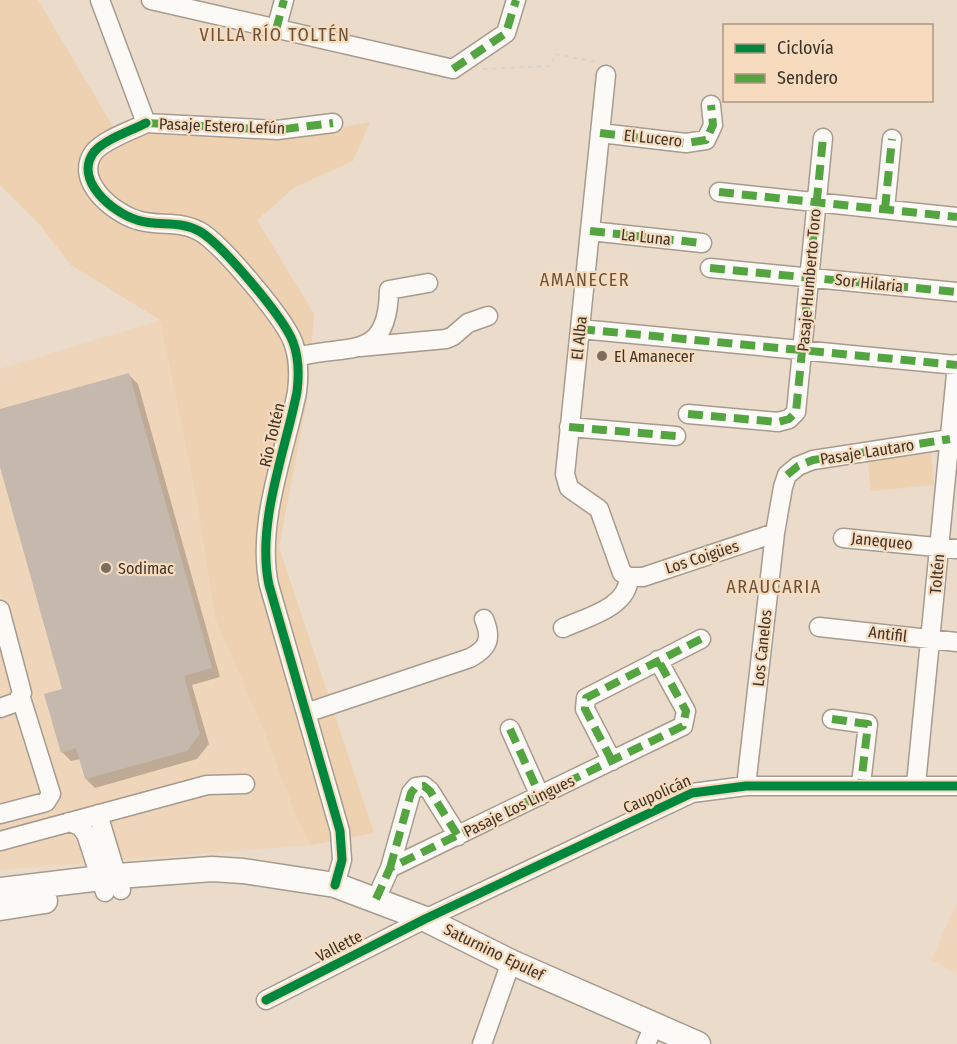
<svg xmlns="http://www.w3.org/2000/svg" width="957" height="1044" viewBox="0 0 957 1044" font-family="'Fira Sans Condensed',sans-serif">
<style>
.built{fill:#efd6bb}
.green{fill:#eed1b1}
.shadow{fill:#0003}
.building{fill:#c5b9ad}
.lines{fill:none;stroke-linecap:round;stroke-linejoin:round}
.minor-casing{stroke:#a69b8e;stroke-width:21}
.major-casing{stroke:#a69b8e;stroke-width:27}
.path{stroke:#d9d4cf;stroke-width:2;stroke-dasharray:4.5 4.5;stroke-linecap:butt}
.minor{stroke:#fcfaf7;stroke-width:18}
.major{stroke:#fcfaf7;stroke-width:24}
.quiet{stroke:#54a542;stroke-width:8;stroke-dasharray:15 8;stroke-linecap:butt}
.cycleway-casing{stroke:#f7dbbe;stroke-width:13}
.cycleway{stroke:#00873e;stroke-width:9}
.poi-dot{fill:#7a6e61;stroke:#f7dbbe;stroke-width:2}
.labels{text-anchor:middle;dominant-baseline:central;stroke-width:4.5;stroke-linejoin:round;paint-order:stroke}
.street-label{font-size:16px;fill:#3e3328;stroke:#f7dbbe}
.poi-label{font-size:16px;fill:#3e3328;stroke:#f7dbbe;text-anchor:start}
.neighbourhood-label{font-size:18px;letter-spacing:1.5px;fill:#6a5339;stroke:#f7dbbe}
</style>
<rect width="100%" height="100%" fill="#eadbcb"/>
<path class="built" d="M 160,320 L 197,501 L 215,618 L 264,731 L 297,819 L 311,845 L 0,870 L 0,369 Z
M 957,903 L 957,974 L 931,960 Z"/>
<path class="green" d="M 0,0 L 38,0 L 124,145 L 164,125 L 332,129 L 370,122 L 353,161 L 295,187 L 257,220 L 314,314 L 307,400 L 279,547 L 374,833 L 311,845 L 297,819 L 264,731 L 215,618 L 197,501 L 160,320 L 71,265 L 40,225 L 0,185 Z
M 931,451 L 934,485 L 871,491 L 867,457 Z"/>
<path class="shadow" d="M 129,375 L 138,384 L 220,677 L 192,685 L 209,744 L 197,759 L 95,788 L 86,779 L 81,759 L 71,761 L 62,752 L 64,690 L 0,462 L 0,411 Z"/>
<path class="building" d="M 129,373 L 212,668 L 184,676 L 200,734 L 187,751 L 85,779 L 76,748 L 61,753 L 44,694 L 62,689 L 0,467 L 0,409 Z"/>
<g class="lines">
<defs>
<path id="minor" d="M 100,0 L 146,123
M 151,0 L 453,69 L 506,33 L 516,0
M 276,30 L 284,0
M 606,75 L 565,474 L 569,488 L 599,509 L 622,573 L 629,577
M 146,123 C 131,131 105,139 94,152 C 73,180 113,213 137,220 C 158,227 179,220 199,231 C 221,243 284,318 293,342 C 299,358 299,376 297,392 C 285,452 256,524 269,585 L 340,831 L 342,860 L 335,885
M 146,123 L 277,130 L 333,123
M 600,133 L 686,143 L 706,140 L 713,125 L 711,105
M 719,192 L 957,217
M 885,209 L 892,139
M 590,231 L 702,243
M 710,268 L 957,292
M 580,329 L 957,365
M 360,347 L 446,339 L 453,336 L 468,323 L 488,316
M 297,357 C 348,343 388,363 389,290 L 428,283
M 688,414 L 778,422 L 789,419 L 796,412 L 823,138
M 569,427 L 676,436
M 843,538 L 957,549
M 629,577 L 643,577 L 775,533
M 0,610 L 22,693 L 17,702 L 0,708
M 819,627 L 957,642
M 563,628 C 587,617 628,608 629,577
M 306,713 L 470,658 C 489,648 492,638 484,619
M 832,719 L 868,724 L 861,784
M 510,729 L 540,796
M 612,761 L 585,709 L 586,698 L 701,639
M 916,784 L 957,364
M 746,786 L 775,533 L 783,487 L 787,475 L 798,466 L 813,460 L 950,439
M 0,814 L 46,802 L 51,794 L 21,698
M 98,814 L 121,890
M 69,822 L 80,826 L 86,834 L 105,892
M 0,841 L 207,785 L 245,784
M 390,868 L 411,793 L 416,787 L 424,786 L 430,791 L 458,836
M 376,899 L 390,868 L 683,726 L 686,711 L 658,660
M 266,1000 L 425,919 L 692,793 L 746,786 L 957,786
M 482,1044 L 511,962
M 646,1044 L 654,1025"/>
<path id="major" d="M 0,890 L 118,876 L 212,869 L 243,871 L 335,885 L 425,919 L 511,962 L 698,1044
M 0,908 L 45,901"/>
</defs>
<use href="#minor" class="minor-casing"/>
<use href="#major" class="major-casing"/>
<path class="path" d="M 483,69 L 551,66 L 555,54 L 596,62"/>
<use href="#minor" class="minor"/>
<use href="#major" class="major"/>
<path class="quiet" d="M 276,30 L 284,0
M 453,69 L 506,33 L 516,0
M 146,123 L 277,130 L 333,123
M 600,133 L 686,143 L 706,140 L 713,125 L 711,105
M 719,192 L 957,217
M 885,209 L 892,139
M 590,231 L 702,243
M 710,268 L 957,292
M 580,329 L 957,365
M 688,414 L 778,422 L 789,419 L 796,412 L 823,138
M 569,427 L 676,436
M 787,475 L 798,466 L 813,460 L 950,439
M 832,719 L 868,724 L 861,784
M 510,729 L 540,796
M 612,761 L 585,709 L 586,698 L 701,639
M 390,868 L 411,793 L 416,787 L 424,786 L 430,791 L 458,836
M 376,899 L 390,868 L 683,726 L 686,711 L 658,660"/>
<defs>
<path id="cycleway" d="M 146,123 C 131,131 105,139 94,152 C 73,180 113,213 137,220 C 158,227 179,220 199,231 C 221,243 284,318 293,342 C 299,358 299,376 297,392 C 285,452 256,524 269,585 L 340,831 L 342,860 L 335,885
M 266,1000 L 425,919 L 692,793 L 746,786 L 957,786"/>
</defs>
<use href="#cycleway" class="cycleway-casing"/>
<use href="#cycleway" class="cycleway"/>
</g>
<g class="poi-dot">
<circle cx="602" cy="356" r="6"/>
<circle cx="106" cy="568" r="6"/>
</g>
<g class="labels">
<g class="street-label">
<text transform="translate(222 126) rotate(2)">Pasaje Estero Lefún</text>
<text transform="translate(653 138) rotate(6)">El Lucero</text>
<text transform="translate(646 237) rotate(6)">La Luna</text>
<text transform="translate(809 280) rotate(-85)">Pasaje Humberto Toro</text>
<text transform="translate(869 283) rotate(6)">Sor Hilaria</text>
<text transform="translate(579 338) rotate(-84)">El Alba</text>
<text transform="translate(272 435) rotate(-77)">Río Toltén</text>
<text transform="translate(867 452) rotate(-9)">Pasaje Lautaro</text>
<text transform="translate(882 541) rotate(6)">Janequeo</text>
<text transform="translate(702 557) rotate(-18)">Los Coigües</text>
<text transform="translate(937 574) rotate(-85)">Toltén</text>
<text transform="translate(888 634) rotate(7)">Antifil</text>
<text transform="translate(762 648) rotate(-84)">Los Canelos</text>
<text transform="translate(657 794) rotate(-24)">Caupolicán</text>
<text transform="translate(519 806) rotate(-26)">Pasaje Los Lingues</text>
<text transform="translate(339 946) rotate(-27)">Vallette</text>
<text transform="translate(494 952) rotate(26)">Saturnino Epulef</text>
</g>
<g class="poi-label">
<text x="614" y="356">El Amanecer</text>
<text x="118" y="568">Sodimac</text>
</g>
<g class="neighbourhood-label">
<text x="275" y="35">VILLA RÍO TOLTÉN</text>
<text x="585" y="280">AMANECER</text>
<text x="774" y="587">ARAUCARIA</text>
</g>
</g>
<rect x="723" y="24" width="210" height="78" fill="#f7dbbe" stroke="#ad9882" stroke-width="1.5"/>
<rect x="735" y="44" width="30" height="9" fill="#00873e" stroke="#ad9882" stroke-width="1.5"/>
<text x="777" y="54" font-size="18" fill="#3e3328">Ciclovía</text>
<rect x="735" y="74" width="30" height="9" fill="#54a542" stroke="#ad9882" stroke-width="1.5"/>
<text x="777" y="84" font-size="18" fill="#3e3328">Sendero</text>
</svg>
